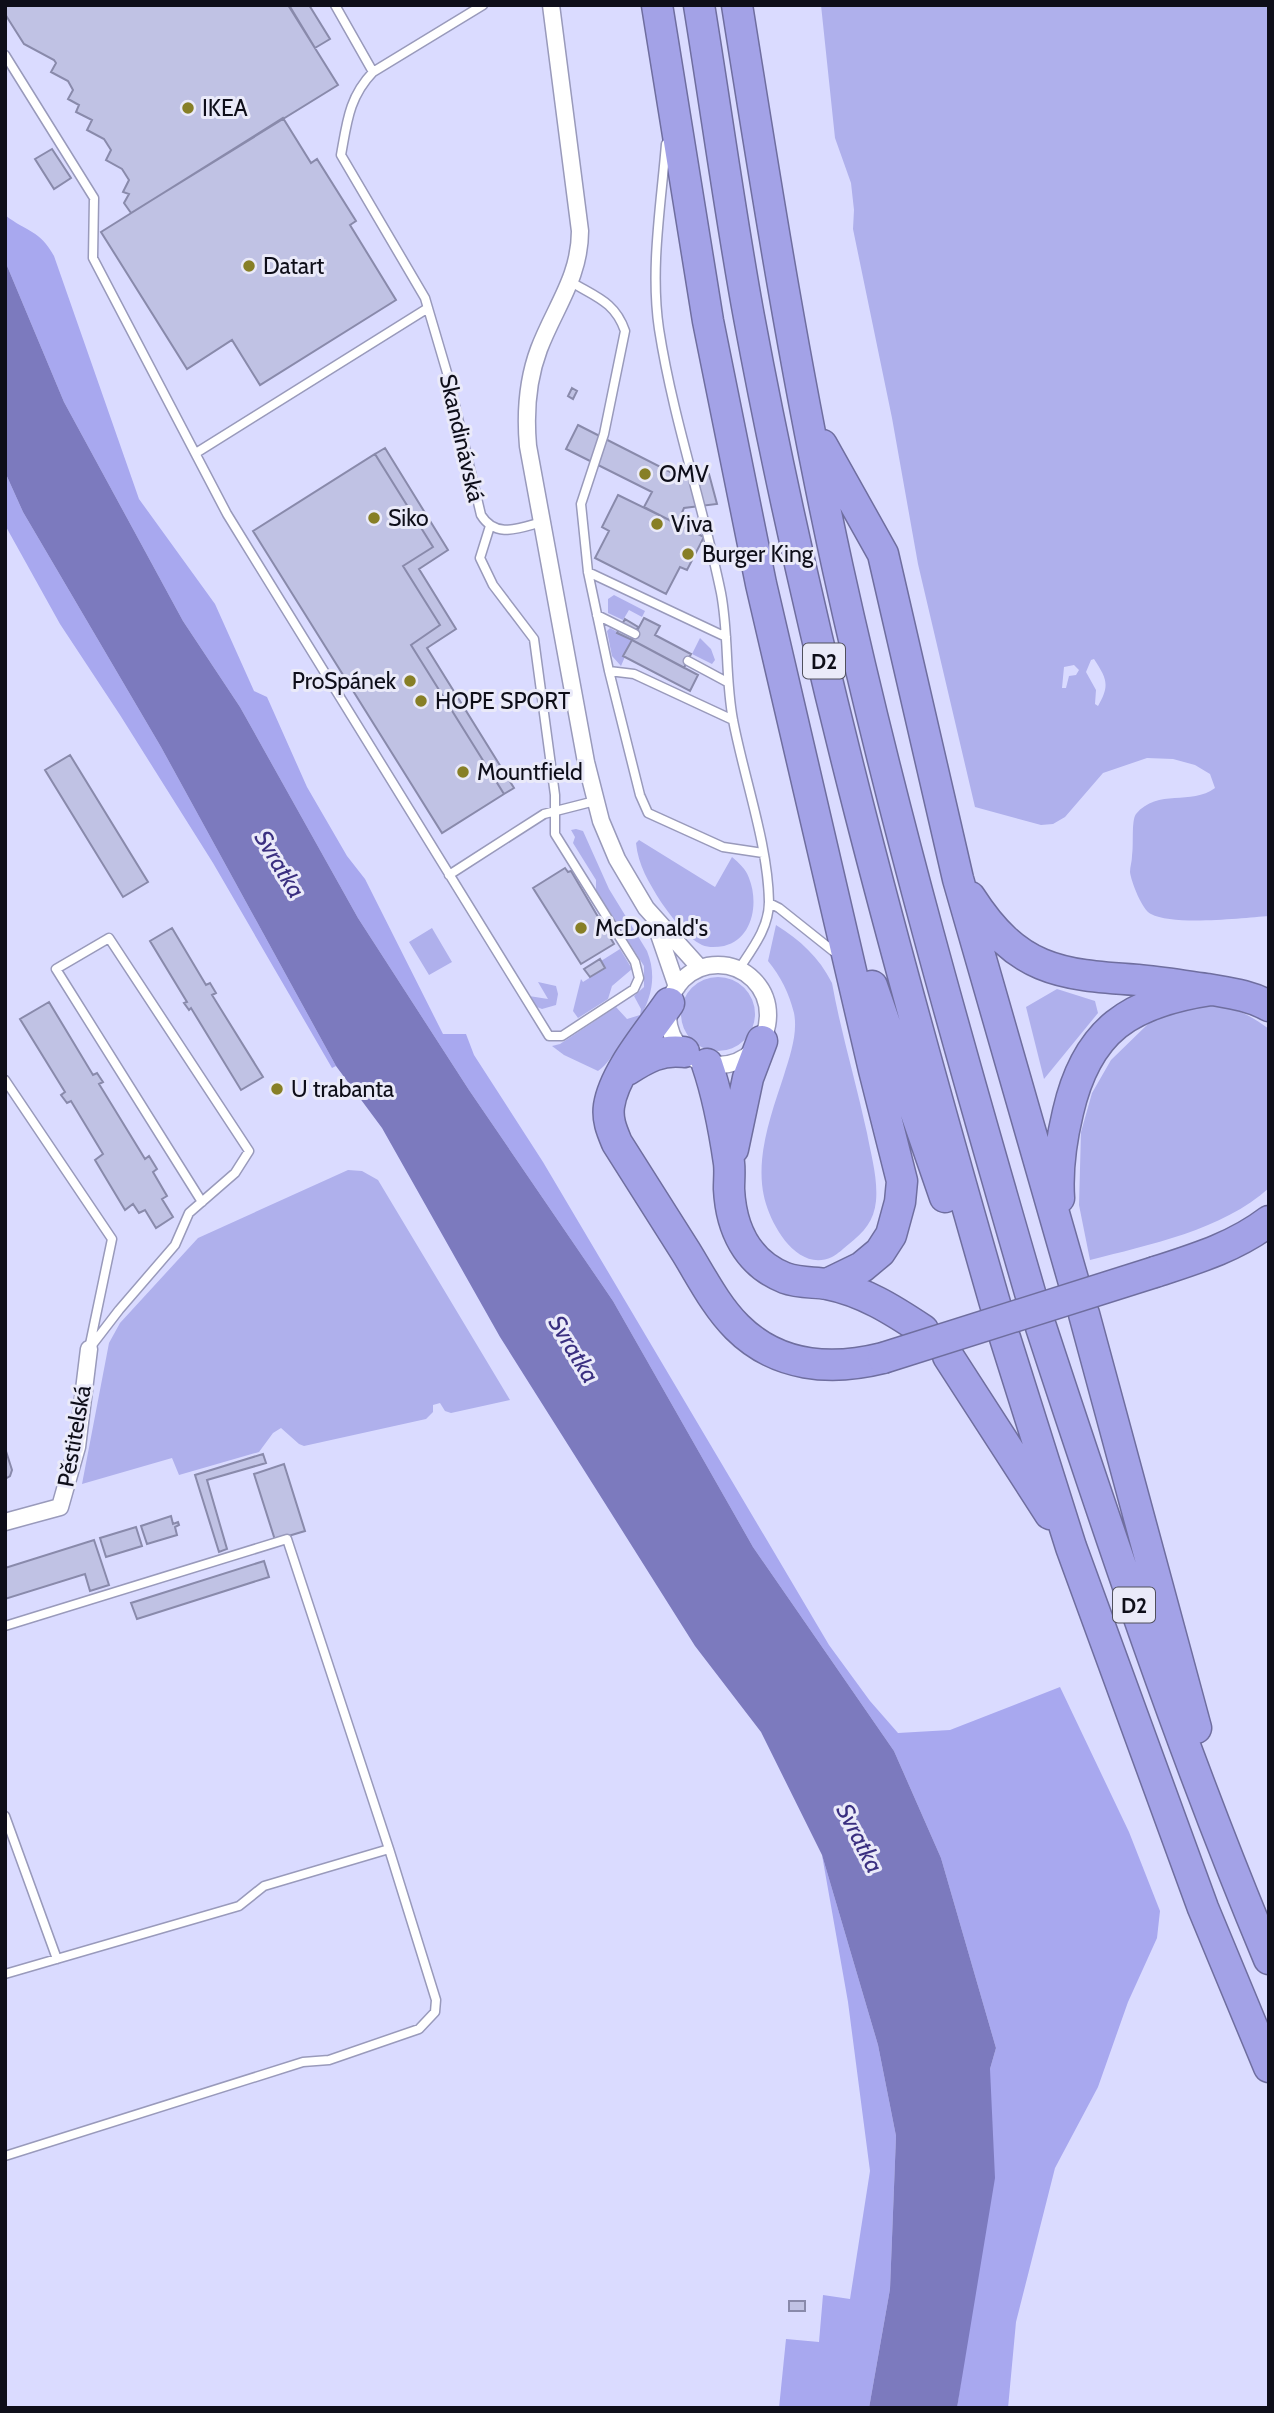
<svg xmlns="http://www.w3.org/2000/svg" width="1274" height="2413" viewBox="0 0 1274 2413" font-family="Cabin,sans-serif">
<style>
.green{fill:#afb0ec;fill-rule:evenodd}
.forest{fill:#a8a8ef}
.water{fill:#7c7abe}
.building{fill:#c0c2e4;stroke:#898aab;stroke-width:2}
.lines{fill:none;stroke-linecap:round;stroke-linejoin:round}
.service-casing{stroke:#999abb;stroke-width:11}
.minor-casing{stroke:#999abb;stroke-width:19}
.motorway-casing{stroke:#6f6e9f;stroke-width:33}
.service{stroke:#fff;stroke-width:8}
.minor{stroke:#fff;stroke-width:16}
.motorway{stroke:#a3a2e7;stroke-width:30}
.motorway-bridge-casing{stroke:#6f6e9f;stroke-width:33;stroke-linecap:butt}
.motorway-bridge{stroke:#a3a2e7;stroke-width:30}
.poi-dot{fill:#877f26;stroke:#eaeaf9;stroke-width:2.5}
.labels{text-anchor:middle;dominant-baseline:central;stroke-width:6;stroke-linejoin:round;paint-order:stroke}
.shield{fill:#eaeaf9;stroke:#50505c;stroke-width:2}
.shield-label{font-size:21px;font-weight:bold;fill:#0e0e19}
.poi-label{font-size:23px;fill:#0e0e19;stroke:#eaeaf9;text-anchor:start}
.street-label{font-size:23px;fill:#0e0e19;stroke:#eaeaf9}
.water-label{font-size:24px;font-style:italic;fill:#3a2f80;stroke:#eaeaf9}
</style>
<rect width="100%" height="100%" fill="#dadbff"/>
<path class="green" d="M 821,5 L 1269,5 L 1269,916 C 1243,918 1173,926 1151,914 C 1142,910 1131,881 1130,872 C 1130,867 1132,861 1132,856 C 1134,845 1131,821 1136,814 C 1158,788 1191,806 1215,788 L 1210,774 L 1195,765 L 1173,759 L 1147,758 L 1103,773 L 1065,817 L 1053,824 L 1041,825 L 975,807 L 918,564 L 892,418 L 853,229 L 854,210 L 851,183 L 835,138 ZM 1094,659 C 1107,679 1110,685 1098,706 L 1095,704 L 1096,690 L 1086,672 L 1091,660 ZM 1074,665 L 1079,670 L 1076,675 L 1069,676 L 1066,688 L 1062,688 L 1064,667 Z
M 614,595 L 645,611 L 642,617 L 629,610 L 623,620 L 608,613 L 608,599 Z
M 610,628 L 632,640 L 621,666 L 612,656 L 607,631 Z
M 700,638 L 711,649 L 715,660 L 712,664 L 692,654 Z
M 576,829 L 583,831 L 609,889 L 647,951 C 662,988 642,1018 620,1046 C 613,1054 607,1065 598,1071 L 564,1055 L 552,1046 L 560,1044 L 616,1007 L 627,1019 L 640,1015 L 641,1009 L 634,996 L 644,987 L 644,966 L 596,890 L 596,880 L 573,843 L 575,837 L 571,830 Z
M 639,840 L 715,887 L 732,857 C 739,863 746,869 749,878 C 759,903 753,939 724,946 C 717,947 709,948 702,945 C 686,937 671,916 661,902 C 649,883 638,865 636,843 Z
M 776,925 C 800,940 819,957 832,983 C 841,1033 856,1082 867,1133 C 871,1155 878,1178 876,1201 C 874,1221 864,1232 849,1244 C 844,1248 838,1254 832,1257 C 799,1272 774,1230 766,1204 C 753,1162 771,1115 784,1075 C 790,1056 798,1033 794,1013 C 789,993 781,977 768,961 Z
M 432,928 L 452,962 L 429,975 L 409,942 Z
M 620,949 L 632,969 L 612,986 L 608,999 L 578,1018 L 573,1011 L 581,979 L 583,982 L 605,968 L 601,961 Z
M681 1014a37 37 0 1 1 74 0a37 37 0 1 1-74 0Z
M 538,982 L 556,986 L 558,994 L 556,1005 L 542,1009 L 537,1007 L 529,996 L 548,999 Z
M 1057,989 L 1095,1001 L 1098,1013 L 1044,1079 L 1026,1007 Z
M 1191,1005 C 1225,1005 1241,1008 1269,1029 L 1269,1188 C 1223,1230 1148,1245 1090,1260 L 1079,1205 L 1081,1132 L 1092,1093 L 1111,1060 L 1149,1023 Z
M 348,1170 L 362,1171 L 378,1180 L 510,1400 L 451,1413 L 445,1411 L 440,1403 L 433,1405 L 433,1412 L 426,1419 L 304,1446 L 299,1444 L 281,1428 L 273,1433 L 259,1452 L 179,1475 L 172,1458 L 82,1484 L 109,1343 L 120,1323 L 198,1238 Z"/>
<path class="forest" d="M 5,215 C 28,233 39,229 54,256 L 139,499 L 215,604 L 254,691 L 267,697 L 307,787 L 347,856 L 365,879 L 443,1034 L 466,1034 L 474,1055 L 543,1162 L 829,1645 L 870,1701 L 898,1733 L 950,1730 L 1060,1687 L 1129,1832 L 1160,1911 L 1157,1938 L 1128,2002 L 1098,2087 L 1055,2168 L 1016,2322 L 1008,2408 L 957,2408 L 968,2332 L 990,2069 L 996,2048 L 941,1858 L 894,1751 L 753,1547 L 613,1301 L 469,1090 L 358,918 L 240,707 L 183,621 L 64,402 L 5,261 Z
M 5,472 L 23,512 L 161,747 L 336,1066 L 332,1068 L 213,863 L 120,715 L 60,624 L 5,525 Z
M 822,1855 L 878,2045 L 896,2136 L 890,2289 L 869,2408 L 779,2408 L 786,2339 L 819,2342 L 823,2295 L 850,2299 L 870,2171 L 848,2002 Z"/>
<path class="water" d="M 5,261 L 64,402 L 183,621 L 240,707 L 358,918 L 469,1090 L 613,1301 L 753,1547 L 894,1751 L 941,1858 L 996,2048 L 990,2069 L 995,2178 L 957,2408 L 869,2408 L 890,2289 L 896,2136 L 878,2045 L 822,1855 L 761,1732 L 695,1646 L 500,1337 L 382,1128 L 336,1066 L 161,747 L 23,512 L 5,472 Z"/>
<path class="building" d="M 5,5 L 288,5 L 338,85 L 131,213 L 124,203 L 129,194 L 123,192 L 129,180 L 122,169 L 106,160 L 111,150 L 104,139 L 87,130 L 92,120 L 76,112 L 79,105 L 68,99 L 73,90 L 68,81 L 51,72 L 56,63 L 54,60 L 24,44 L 5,14 Z
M 289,5 L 309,5 L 330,39 L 315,48 Z
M 283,118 L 311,163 L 317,159 L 356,221 L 350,225 L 396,300 L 260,385 L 232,340 L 187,369 L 101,232 Z
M 52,149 L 71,178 L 54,189 L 35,159 Z
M 572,388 L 577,391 L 573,399 L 568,396 Z
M 578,425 L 680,477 L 709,474 L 717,504 L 684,508 L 677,524 L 644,507 L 652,492 L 566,449 Z
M 385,448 L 448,550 L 419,569 L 456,629 L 427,648 L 514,788 L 504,794 L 411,645 L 440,625 L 403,566 L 433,547 L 375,454 Z
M 375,454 L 433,547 L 403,566 L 440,625 L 411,645 L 504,794 L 442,833 L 253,531 Z
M 618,495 L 704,537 L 687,570 L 680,567 L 666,594 L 595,558 L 609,531 L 602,527 Z
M 644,618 L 660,626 L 655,635 L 691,654 L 684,668 L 632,640 Z
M 625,619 L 638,627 L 632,640 L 617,633 Z
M 632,640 L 698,675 L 690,691 L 623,656 Z
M 70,755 L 148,882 L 123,897 L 45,770 Z
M 565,868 L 568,872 L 571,871 L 614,944 L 581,964 L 533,888 Z
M 172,928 L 206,985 L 210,983 L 216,993 L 212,995 L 263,1077 L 241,1090 L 191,1008 L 189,1010 L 184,1003 L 187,1002 L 150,941 Z
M 600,959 L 605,968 L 590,977 L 584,969 Z
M 49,1002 L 93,1075 L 97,1073 L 103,1082 L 99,1084 L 145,1159 L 149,1156 L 157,1169 L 153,1172 L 167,1196 L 162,1199 L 173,1217 L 156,1228 L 145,1210 L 139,1213 L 133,1204 L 125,1210 L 95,1160 L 103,1154 L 71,1101 L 67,1103 L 61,1095 L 65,1092 L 20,1019 Z
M 5,1448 L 12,1470 L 10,1476 L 5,1479 Z
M 263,1454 L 266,1463 L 207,1480 L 227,1549 L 219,1552 L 195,1475 Z
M 284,1464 L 305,1531 L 275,1540 L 254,1474 Z
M 171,1516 L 173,1524 L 178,1522 L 179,1525 L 175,1527 L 177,1535 L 147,1544 L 141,1526 Z
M 136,1527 L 142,1546 L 106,1557 L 100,1538 Z
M 94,1540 L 109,1585 L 90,1591 L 85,1574 L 5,1599 L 5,1568 Z
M 264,1561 L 269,1577 L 137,1619 L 131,1603 Z
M 789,2301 L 805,2301 L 805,2311 L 789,2311 Z"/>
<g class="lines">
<defs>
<path id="service" d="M 335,5 L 373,72
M 483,5 L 373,72 C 349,97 347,122 341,155 L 425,298 L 448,376 L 481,515 C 496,539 519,528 542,522
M 5,55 L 94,198 L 93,258 L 227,514 L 549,1036 L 562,1036 L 634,989 L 639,978 L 635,962 L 555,834 L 555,795 L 534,639 L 493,585 L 480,558 L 490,526
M 666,144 C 661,205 650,269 659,329 C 673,419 703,505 721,593 C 729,635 725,678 733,720 C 744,778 768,844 769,902 C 769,928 752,949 739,969
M 571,282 C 596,297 615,302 625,331 L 604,434 L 581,504 L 588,572 L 609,671 L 634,674 L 733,720
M 196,453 L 428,308
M 588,572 L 726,637
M 597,615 L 635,634
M 688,661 L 727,682
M 609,671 L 640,795 L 648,813 L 723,847 L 763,853
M 449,875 L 544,814 L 595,801
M 769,903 L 779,908 L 833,951
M 5,1080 L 112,1239 L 89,1349 L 119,1310 L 175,1245 L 189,1213 L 235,1173 L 249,1151 L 109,938 L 56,969 L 202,1202
M 5,1626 L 287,1539 L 389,1849 L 264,1886 L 239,1906 L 5,1974
M 5,1816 L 57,1959
M 5,2156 L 303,2062 L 329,2060 L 419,2029 L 435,2012 L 436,2000 L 389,1849"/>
<path id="minor" d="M 551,5 L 580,231 C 580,277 555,307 539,349 C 527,381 525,412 528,446 L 586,762 L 601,821 L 617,859 L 646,908 L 700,968
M 655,923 L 677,987
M668 1015a50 50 0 1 1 100 0a50 50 0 1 1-100 0Z
M 5,1522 L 60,1507 L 77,1447 L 89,1349"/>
<path id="motorway" d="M 657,5 L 708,321 L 761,584 L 874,1070 L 902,1181 L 900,1202 L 891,1235 L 880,1252 L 862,1267 L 827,1284
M 699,5 C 716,109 730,214 749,317 C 811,651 902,980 996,1307
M 737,5 C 767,194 797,382 838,569 C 892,814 961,1055 1031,1296
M 822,445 L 883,554 L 958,879 L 1074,1283
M 970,897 C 1017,970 1058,975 1138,980 C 1161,982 1184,986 1207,989 C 1229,993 1249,995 1269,1006
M 872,986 L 945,1197
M 669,1003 C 650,1031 614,1072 609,1106 C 607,1120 612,1131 617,1143 C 640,1179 663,1216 686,1252 C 702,1278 716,1306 737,1327 C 777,1367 831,1371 883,1358
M 707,1064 C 718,1096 724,1129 729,1163 C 730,1171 729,1180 729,1189 C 731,1228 747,1263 785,1278 C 799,1283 813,1282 827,1284 C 863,1291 893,1310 923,1330
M 627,1070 C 646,1058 661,1049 684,1052
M 733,1149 L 748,1078 L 762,1041
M 1059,1198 C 1057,1168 1061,1141 1068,1112 C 1087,1029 1130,1002 1211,990
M 1155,1272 C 1195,1259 1235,1247 1269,1221
M 1084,1314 L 1196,1728
M 1041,1327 C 1111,1540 1182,1752 1269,1959
M 1005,1338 L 1071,1547 L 1203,1908 L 1269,2067
M 948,1356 L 1050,1514"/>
</defs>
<use href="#service" class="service-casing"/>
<use href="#minor" class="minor-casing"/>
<use href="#motorway" class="motorway-casing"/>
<use href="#service" class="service"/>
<use href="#minor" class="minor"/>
<use href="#motorway" class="motorway"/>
<defs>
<path id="motorway-bridge" d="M 883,1358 L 1155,1272"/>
</defs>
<use href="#motorway-bridge" class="motorway-bridge-casing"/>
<use href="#motorway-bridge" class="motorway-bridge"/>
</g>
<g class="poi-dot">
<circle cx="188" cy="108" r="7"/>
<circle cx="249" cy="266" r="7"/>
<circle cx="645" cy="474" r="7"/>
<circle cx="374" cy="518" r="7"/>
<circle cx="657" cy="524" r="7"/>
<circle cx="688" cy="554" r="7"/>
<circle cx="410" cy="681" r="7"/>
<circle cx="421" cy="701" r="7"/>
<circle cx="463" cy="772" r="7"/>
<circle cx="581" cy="928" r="7"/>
<circle cx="277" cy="1089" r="7"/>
</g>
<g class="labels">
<g class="shield">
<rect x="803" y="643.5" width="42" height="35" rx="5"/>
<rect x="1113" y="1587.5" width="42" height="35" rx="5"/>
</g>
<g class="shield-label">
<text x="824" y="661">D2</text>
<text x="1134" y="1605">D2</text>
</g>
<g class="poi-label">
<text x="202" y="108">IKEA</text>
<text x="263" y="266">Datart</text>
<text x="659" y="474">OMV</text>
<text x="388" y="518">Siko</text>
<text x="671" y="524">Viva</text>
<text x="702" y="554">Burger King</text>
<text x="396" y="681" text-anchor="end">ProSpánek</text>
<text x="435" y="701">HOPE SPORT</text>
<text x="477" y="772">Mountfield</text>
<text x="595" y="928">McDonald's</text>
<text x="291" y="1089">U trabanta</text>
</g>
<g class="street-label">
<text transform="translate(462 438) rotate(77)">Skandinávská</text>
<text transform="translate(74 1436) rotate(-80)">Pěstitelská</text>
</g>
<g class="water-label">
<text transform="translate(280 864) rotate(59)">Svratka</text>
<text transform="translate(574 1349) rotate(59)">Svratka</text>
<text transform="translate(860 1838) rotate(63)">Svratka</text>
</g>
</g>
<rect width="1274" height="2413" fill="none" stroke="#0e0e19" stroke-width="14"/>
</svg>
